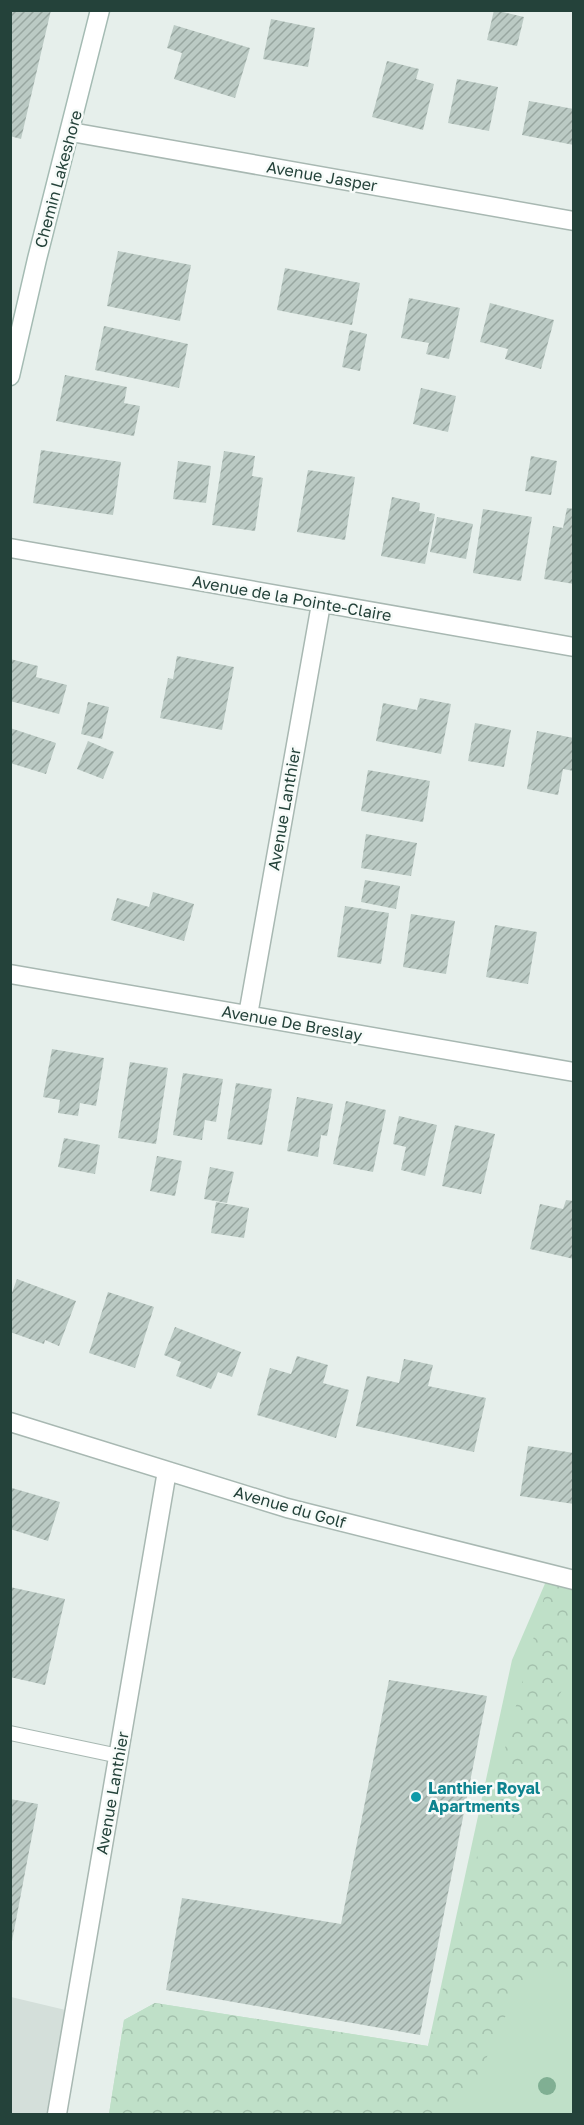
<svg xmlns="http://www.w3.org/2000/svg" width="584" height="2125" viewBox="0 0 584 2125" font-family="'Golos Text',sans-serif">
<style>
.built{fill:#d4dfda}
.grass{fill:#bfe0c8}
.forest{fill:url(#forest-crowns)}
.building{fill:url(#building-hatch)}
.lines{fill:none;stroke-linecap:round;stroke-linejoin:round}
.lane-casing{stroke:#a8b8b2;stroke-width:16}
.street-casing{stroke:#a8b8b2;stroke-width:21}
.secondary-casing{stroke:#a4bbb3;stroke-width:21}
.lane{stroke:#fff;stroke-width:14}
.street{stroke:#fff;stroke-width:18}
.secondary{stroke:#fff;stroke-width:18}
.tree{fill:#80af93}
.culture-dot{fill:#0f9aa8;stroke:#f7fbf9;stroke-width:2}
.labels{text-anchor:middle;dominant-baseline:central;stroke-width:5;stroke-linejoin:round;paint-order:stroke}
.street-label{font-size:16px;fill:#24423a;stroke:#f7fbf9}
.culture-label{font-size:16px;font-weight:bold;fill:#0d838f;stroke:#f7fbf9;text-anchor:start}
</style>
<defs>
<pattern id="forest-crowns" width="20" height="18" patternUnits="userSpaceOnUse" patternTransform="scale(1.5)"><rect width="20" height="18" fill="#bfe0c8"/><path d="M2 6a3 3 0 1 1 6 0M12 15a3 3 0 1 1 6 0" fill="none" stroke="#a4c1ad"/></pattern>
<pattern id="building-hatch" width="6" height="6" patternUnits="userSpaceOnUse" patternTransform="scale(1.5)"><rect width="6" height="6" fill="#bbcac4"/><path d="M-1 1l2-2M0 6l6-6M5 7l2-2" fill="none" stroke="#98a6a0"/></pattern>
</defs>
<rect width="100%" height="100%" fill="#e6efeb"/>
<path class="built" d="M 11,1997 L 74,2012 L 57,2114 L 11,2114 Z"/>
<path class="grass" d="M 550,1572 L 573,1576 L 573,2114 L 109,2114 L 124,2020 L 155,2003 L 428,2046 L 512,1660 Z"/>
<path class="forest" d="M 548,1582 L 573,1586 L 573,1665 L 557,1701 L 569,1724 L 573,1727 L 573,1977 L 543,1969 C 533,1980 519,1991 512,2004 C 492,2039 480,2088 447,2114 L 109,2114 L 124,2020 L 155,2003 L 428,2046 Z"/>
<path class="building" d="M 10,10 L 51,10 L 21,139 L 10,136 Z
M 494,10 L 524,17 L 517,46 L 487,40 Z
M 271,19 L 315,28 L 308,67 L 263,59 Z
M 174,25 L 250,48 L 235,98 L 174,79 L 182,53 L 167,48 Z
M 387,61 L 419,69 L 416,79 L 434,84 L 423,130 L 372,117 Z
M 457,79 L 498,87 L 489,131 L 448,123 Z
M 529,101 L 574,109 L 574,145 L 522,135 Z
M 118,251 L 191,265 L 180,321 L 107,306 Z
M 285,268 L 360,283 L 352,325 L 277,310 Z
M 409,298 L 460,308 L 449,359 L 426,354 L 429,343 L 401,338 Z
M 490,303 L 554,320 L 541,369 L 505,359 L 508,349 L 480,342 Z
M 104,326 L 188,344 L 179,388 L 95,370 Z
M 350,330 L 367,334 L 360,371 L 342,367 Z
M 65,375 L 127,387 L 124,403 L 140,406 L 134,436 L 56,421 Z
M 421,388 L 456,396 L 448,432 L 413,424 Z
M 41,450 L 121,462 L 113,515 L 33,503 Z
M 224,451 L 255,456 L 252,476 L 263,478 L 255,531 L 212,525 Z
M 531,456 L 557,461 L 551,495 L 525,491 Z
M 178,461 L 211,466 L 206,503 L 173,499 Z
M 308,470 L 355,477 L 345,540 L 297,532 Z
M 392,497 L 420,503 L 419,511 L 435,514 L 425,564 L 381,556 Z
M 567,508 L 574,509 L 574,584 L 544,579 L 553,526 L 563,528 Z
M 483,509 L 532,517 L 521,581 L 473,573 Z
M 437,517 L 473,524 L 466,559 L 430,552 Z
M 177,656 L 234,667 L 222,730 L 160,718 L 168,678 L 173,679 Z
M 10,659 L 38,666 L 36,677 L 67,685 L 59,714 L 10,701 Z
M 420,698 L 451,704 L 441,754 L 376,741 L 383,703 L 417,710 Z
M 88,702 L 109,707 L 102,739 L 81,734 Z
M 475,723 L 511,730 L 504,767 L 468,761 Z
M 10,728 L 56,743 L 46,774 L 10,763 Z
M 537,731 L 574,738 L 574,771 L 563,769 L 558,795 L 527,789 Z
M 88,741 L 114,752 L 103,779 L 77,769 Z
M 368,770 L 430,781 L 423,822 L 361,811 Z
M 366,834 L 417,843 L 411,876 L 361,868 Z
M 365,880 L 400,886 L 396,909 L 361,902 Z
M 153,892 L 194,904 L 184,941 L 111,920 L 117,898 L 149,907 Z
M 345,906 L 389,913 L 381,964 L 337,957 Z
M 411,914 L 455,921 L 446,974 L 403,967 Z
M 495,925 L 537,932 L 528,984 L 486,977 Z
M 52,1049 L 104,1058 L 96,1106 L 80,1103 L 78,1116 L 58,1113 L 60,1100 L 43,1097 Z
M 130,1062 L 168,1068 L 156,1144 L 118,1138 Z
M 183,1073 L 223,1079 L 216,1122 L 205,1120 L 202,1140 L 173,1135 Z
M 236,1083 L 272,1089 L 262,1145 L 227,1139 Z
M 297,1097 L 333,1104 L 327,1136 L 321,1135 L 318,1157 L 287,1151 Z
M 346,1101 L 386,1110 L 373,1172 L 333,1164 Z
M 399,1116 L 437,1125 L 425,1176 L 401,1170 L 406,1147 L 393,1144 Z
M 455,1125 L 495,1134 L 481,1194 L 442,1186 Z
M 64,1138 L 100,1145 L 95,1174 L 58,1167 Z
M 157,1156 L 182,1161 L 175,1196 L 150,1191 Z
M 210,1167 L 234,1172 L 227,1203 L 204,1199 Z
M 566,1200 L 574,1201 L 574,1259 L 530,1249 L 540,1204 L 563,1209 Z
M 216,1202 L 249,1208 L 244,1238 L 211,1233 Z
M 17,1279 L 76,1301 L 59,1346 L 45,1340 L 44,1344 L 10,1332 L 10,1298 Z
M 108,1292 L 154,1307 L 135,1368 L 89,1353 Z
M 175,1327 L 241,1352 L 232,1377 L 218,1372 L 211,1389 L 176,1376 L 181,1362 L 164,1355 Z
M 297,1356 L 328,1365 L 323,1383 L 349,1390 L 336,1438 L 257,1415 L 270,1368 L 291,1374 Z
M 404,1359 L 433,1365 L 428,1386 L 486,1398 L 474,1452 L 356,1426 L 367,1376 L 399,1383 Z
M 528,1446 L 574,1453 L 574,1504 L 520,1496 Z
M 12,1488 L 60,1502 L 48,1541 L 10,1529 Z
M 10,1587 L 65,1599 L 45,1685 L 10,1677 Z
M 389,1680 L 487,1696 L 420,2035 L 166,1990 L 182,1898 L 341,1924 Z
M 10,1799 L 38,1804 L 12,1941 L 10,1941 Z"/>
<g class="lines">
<defs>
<path id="lane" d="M 10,1733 L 119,1756"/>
<path id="street" d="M 71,132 L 574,221
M 10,548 L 574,647
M 10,974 L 574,1072
M 248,1015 L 321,604
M 10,1422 L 287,1508 L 574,1580
M 57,2114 L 167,1471"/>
<path id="secondary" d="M 10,376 L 37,259 L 100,10"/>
</defs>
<use href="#lane" class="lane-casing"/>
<use href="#street" class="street-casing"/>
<use href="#secondary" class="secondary-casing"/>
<use href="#lane" class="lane"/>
<use href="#street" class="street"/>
<use href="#secondary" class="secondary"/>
</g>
<circle class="tree" cx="547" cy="2086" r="9"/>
<circle class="culture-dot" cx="416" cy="1797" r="6"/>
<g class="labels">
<g class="street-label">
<text transform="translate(322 176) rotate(10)">Avenue Jasper</text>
<text transform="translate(58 179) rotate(-75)">Chemin Lakeshore</text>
<text transform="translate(292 598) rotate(10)">Avenue de la Pointe-Claire</text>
<text transform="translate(284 809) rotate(-80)">Avenue Lanthier</text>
<text transform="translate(292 1023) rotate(10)">Avenue De Breslay</text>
<text transform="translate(290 1507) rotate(16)">Avenue du Golf</text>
<text transform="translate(112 1793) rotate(-80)">Avenue Lanthier</text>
</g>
<g class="culture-label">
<text x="428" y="1788">Lanthier Royal<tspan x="428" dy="18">Apartments</tspan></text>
</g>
</g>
<rect width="584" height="2125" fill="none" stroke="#24423a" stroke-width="24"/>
</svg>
